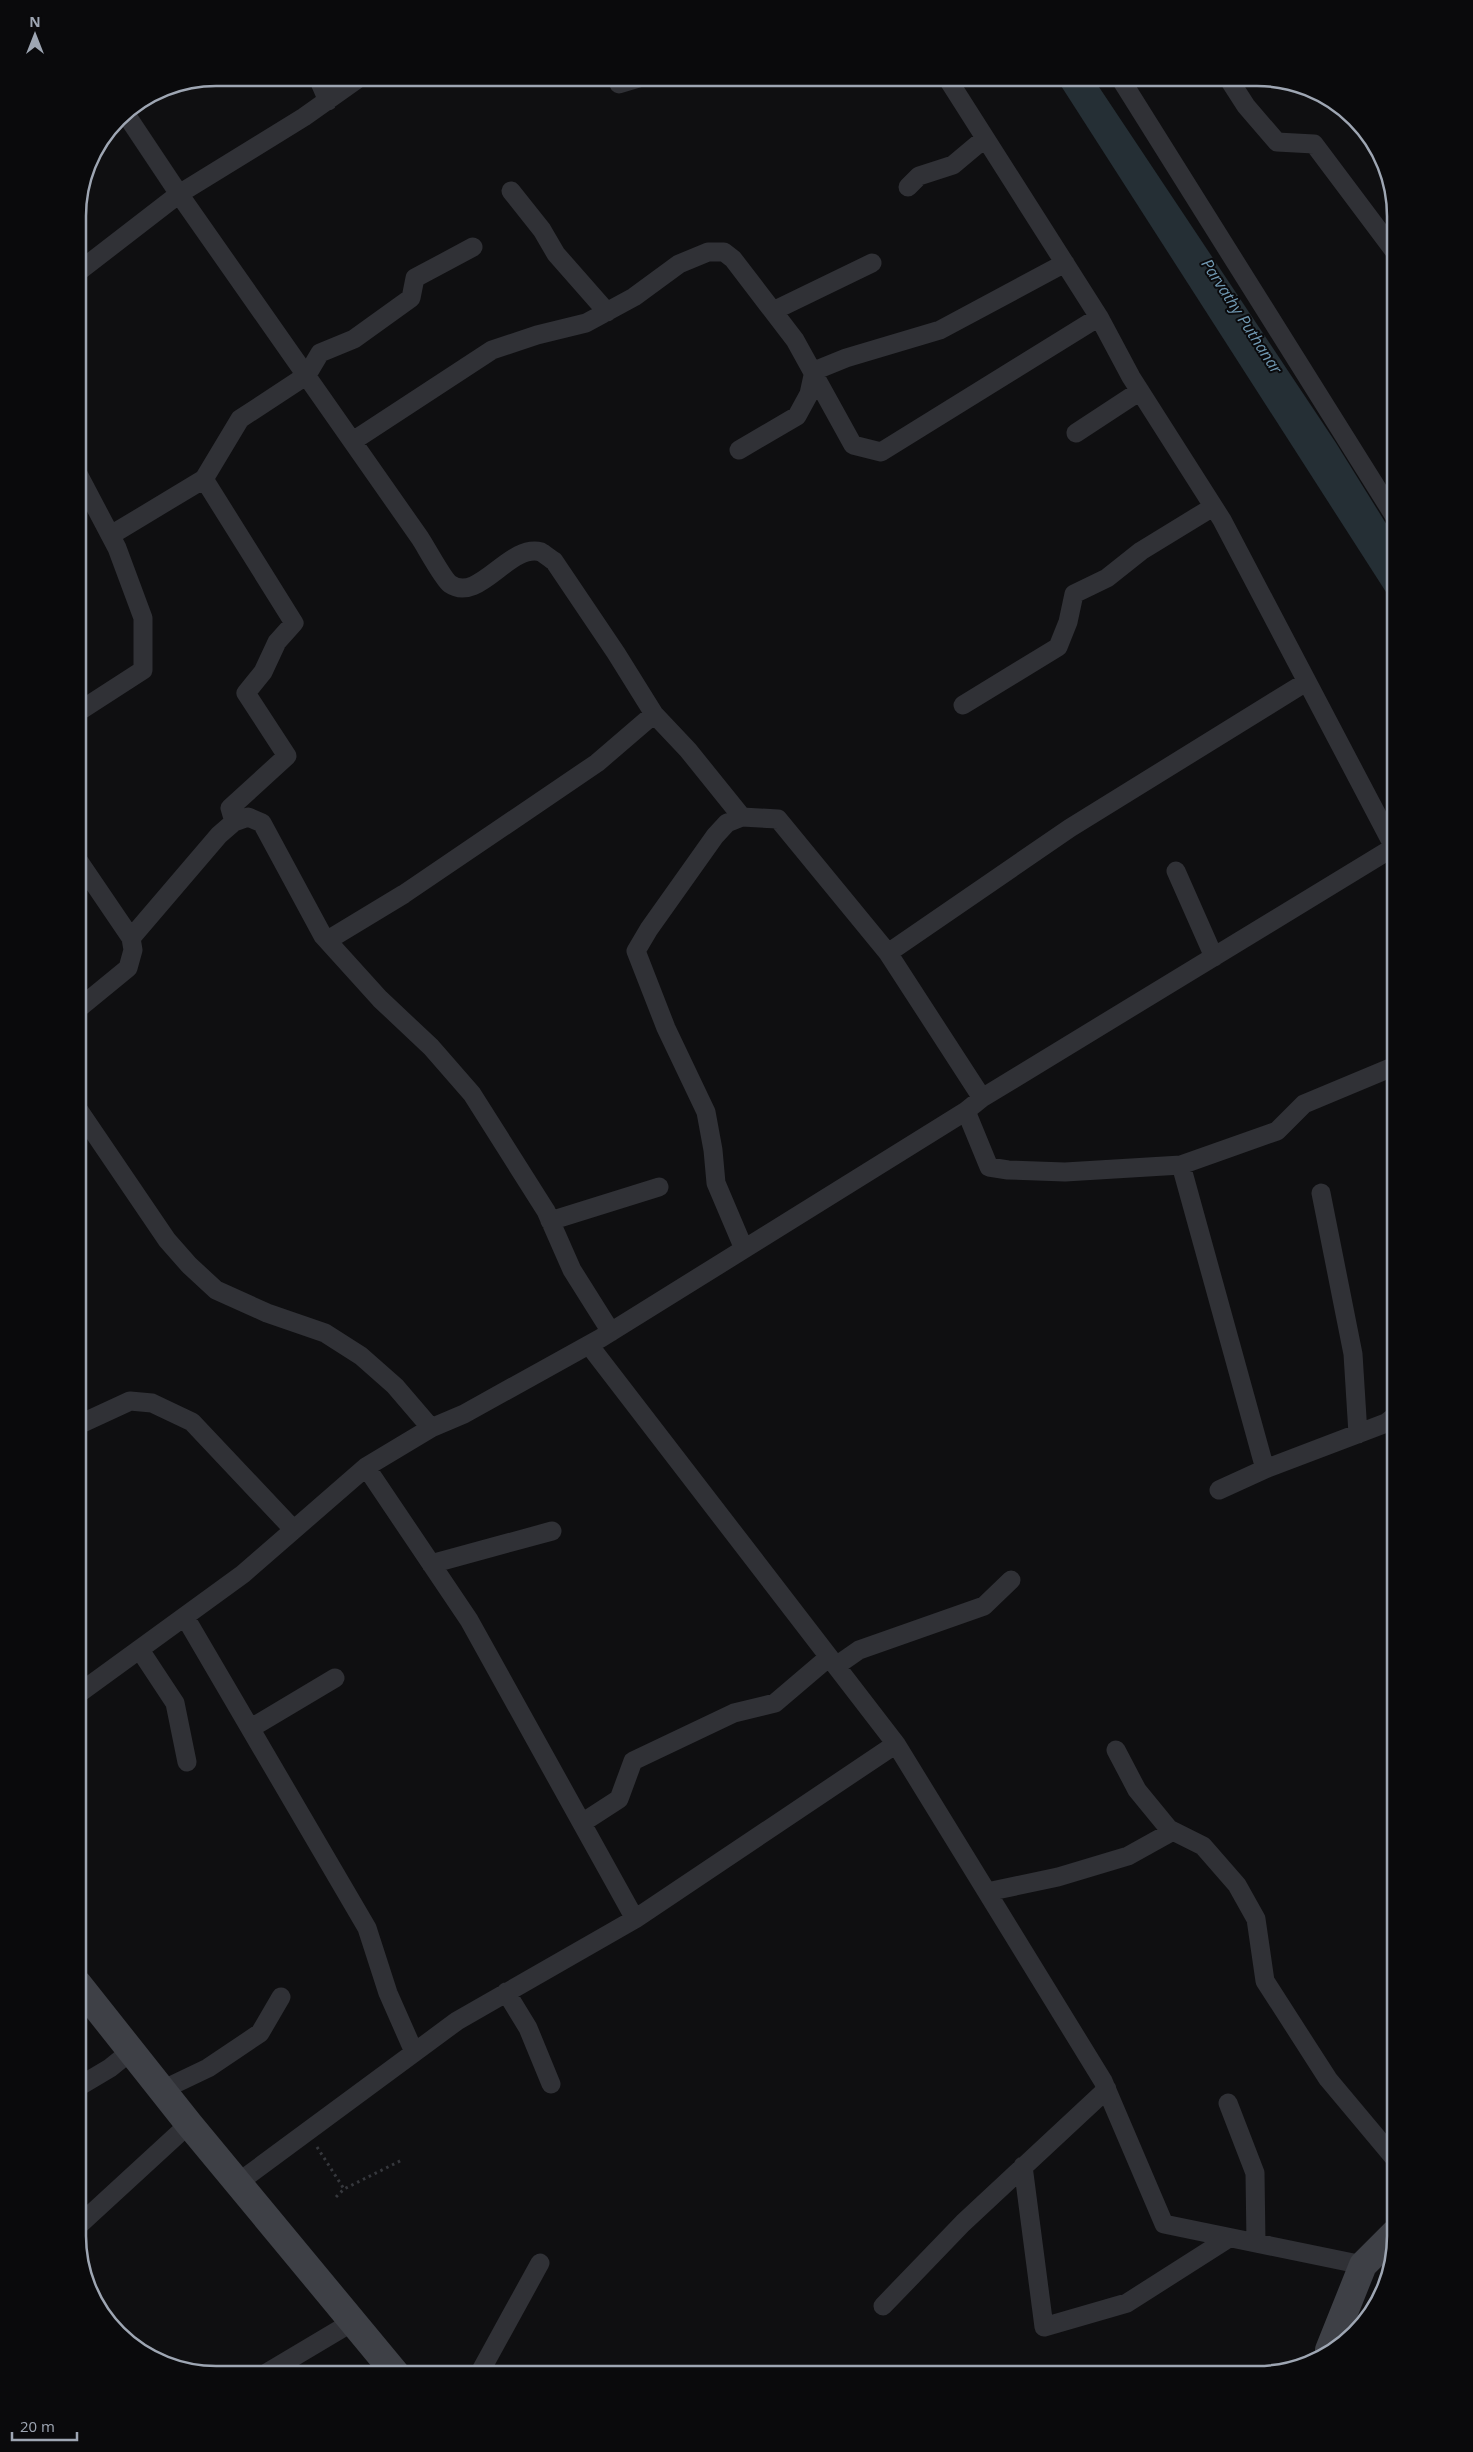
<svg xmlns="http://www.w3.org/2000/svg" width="1473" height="2452" viewBox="0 0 1473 2452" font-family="'Open Sans',sans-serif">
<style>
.water{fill:#252f35}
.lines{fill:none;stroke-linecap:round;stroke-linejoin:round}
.path{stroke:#36383d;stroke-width:3;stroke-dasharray:2.5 4;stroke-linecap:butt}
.minor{stroke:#303136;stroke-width:19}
.secondary{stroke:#3e4046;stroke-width:28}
.labels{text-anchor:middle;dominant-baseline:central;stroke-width:4;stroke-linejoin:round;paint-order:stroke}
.water-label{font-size:16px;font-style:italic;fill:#7199b3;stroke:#0a0a0c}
.rim{fill:none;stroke:#9ea6b3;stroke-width:2.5}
</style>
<rect width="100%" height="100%" fill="#0f0f11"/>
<path class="water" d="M 1056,78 L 1093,78 L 1336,443 L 1395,538 L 1395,606 Z"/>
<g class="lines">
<path class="path" d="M 317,2147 L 344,2189
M 336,2197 L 344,2189 L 402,2160"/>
<path class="minor" d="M 318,78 L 328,101
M 947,78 L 1099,317 L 1131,377 L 1222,520 L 1395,849
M 1120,78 L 1395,517
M 1228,78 L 1246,106 L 1277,142 L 1314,144 L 1395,252
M 619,84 L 639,78
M 125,113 L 179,194 L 420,538 C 426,547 443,579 450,584 C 479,604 509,543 541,552 C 545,554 550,559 554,561 L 616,653 L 654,714 L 688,750 L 742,817 L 778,819 L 888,953 L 982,1098
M 908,187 L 919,176 L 953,165 L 984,139
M 511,191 L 542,230 L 556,254 L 607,312
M 78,272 L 179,194 L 304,117 L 359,78
M 773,311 L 872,263
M 1076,433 L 1140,391
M 353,441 L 492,350 L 537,335 L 586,323 L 634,297 L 679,264 L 708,252 L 724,252 L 733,259 L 795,340 L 853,445 L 881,452 L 1099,317
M 739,450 L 797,416 L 809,394 L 814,371 L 846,358 L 940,330 L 1065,263
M 204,479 L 294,623 L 277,642 L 263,672 L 246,693 L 287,756 L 230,808 L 234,822
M 111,535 L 204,479 L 240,419 L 307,375 L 320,353 L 354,339 L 411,298 L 415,278 L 473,247
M 963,705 L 1058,647 L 1068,622 L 1074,594 L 1107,578 L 1141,551 L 1213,507
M 78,712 L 143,670 L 143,618 L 117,548 L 78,474
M 742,817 L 727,823 L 715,836 L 649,929 L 636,951 L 666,1028 L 706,1112 L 713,1150 L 716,1183 L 744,1249
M 1176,871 L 1214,957
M 131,938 L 219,835 L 234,822 L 248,817 L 262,823 L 323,936 L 380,999 L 431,1047 L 472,1094 L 546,1211 L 572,1270 L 611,1332
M 328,940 L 404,894 L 597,763 L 654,714
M 888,953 L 1070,828 L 1306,682
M 78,1009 L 128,968 L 133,950 L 131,938 L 78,860
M 966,1111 L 989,1167 L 1008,1170 L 1065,1172 L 1181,1165 L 1277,1131 L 1304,1104 L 1395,1066
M 1181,1165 L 1265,1469
M 1321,1193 L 1353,1354 L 1358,1434
M 550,1221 L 659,1187
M 589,1345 L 896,1744 L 1103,2081 L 1164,2224 L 1363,2265
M 78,1425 L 130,1401 L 152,1403 L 192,1422 L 293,1529
M 431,1428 L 464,1414 L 601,1338 L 966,1111 L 982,1098 L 1394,847
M 1219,1490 L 1265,1469 L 1386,1423 L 1395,1416
M 431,1564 L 552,1531
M 185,1617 L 367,1928 L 388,1993 L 414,2052
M 140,1650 L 175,1703 L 187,1762
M 836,1666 L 859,1650 L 984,1606 L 1011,1580
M 78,1694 L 243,1574 L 366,1467 L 431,1428 L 395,1386 L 361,1356 L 325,1333 L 267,1313 L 216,1290 L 189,1265 L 167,1240 L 78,1109
M 251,1728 L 335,1678
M 1116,1750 L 1137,1790 L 1169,1829 L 1203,1846 L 1237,1885 L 1256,1919 L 1265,1981 L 1328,2079 L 1395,2159
M 582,1823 L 619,1799 L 633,1761 L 734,1713 L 775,1703 L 829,1657
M 987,1892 L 1058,1877 L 1128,1856 L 1173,1831
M 635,1919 L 896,1744
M 506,1992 L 528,2028 L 551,2084
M 78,2087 L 110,2068 L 131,2051
M 162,2090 L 208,2068 L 260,2033 L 281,1997
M 1228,2103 L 1255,2173 L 1256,2243
M 1023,2166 L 1044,2327 L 1127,2303 L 1229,2238
M 239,2182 L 457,2021 L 635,1919 L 469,1620 L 366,1467
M 78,2226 L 189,2124
M 883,2306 L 963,2223 L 1107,2089
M 265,2374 L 354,2321
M 479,2374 L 540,2263"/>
<path class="secondary" d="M 78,1984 L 189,2124 L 396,2374
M 1329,2350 L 1363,2265 L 1395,2233"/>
</g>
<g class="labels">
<g class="water-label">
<text transform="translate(1242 316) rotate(57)">Parvathy Puthanar</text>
</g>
</g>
<path d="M0 0H1473V2452H0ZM216 86H1257A130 130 0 0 1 1387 216V2236A130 130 0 0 1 1257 2366H216A130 130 0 0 1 86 2236V216A130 130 0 0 1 216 86Z" fill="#0a0a0c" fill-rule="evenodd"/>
<path class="rim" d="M216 86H1257A130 130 0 0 1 1387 216V2236A130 130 0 0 1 1257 2366H216A130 130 0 0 1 86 2236V216A130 130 0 0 1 216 86Z"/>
<g transform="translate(35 35)" stroke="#0a0a0c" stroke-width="4" paint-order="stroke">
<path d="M0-4L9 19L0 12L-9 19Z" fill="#9ea6b3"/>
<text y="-8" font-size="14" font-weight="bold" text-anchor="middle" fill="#9ea6b3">N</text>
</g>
<path d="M12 2432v8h65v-8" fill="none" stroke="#9ea6b3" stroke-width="2.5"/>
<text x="20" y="2432" font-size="15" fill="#9ea6b3" stroke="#0a0a0c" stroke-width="4" paint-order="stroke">20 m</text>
</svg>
